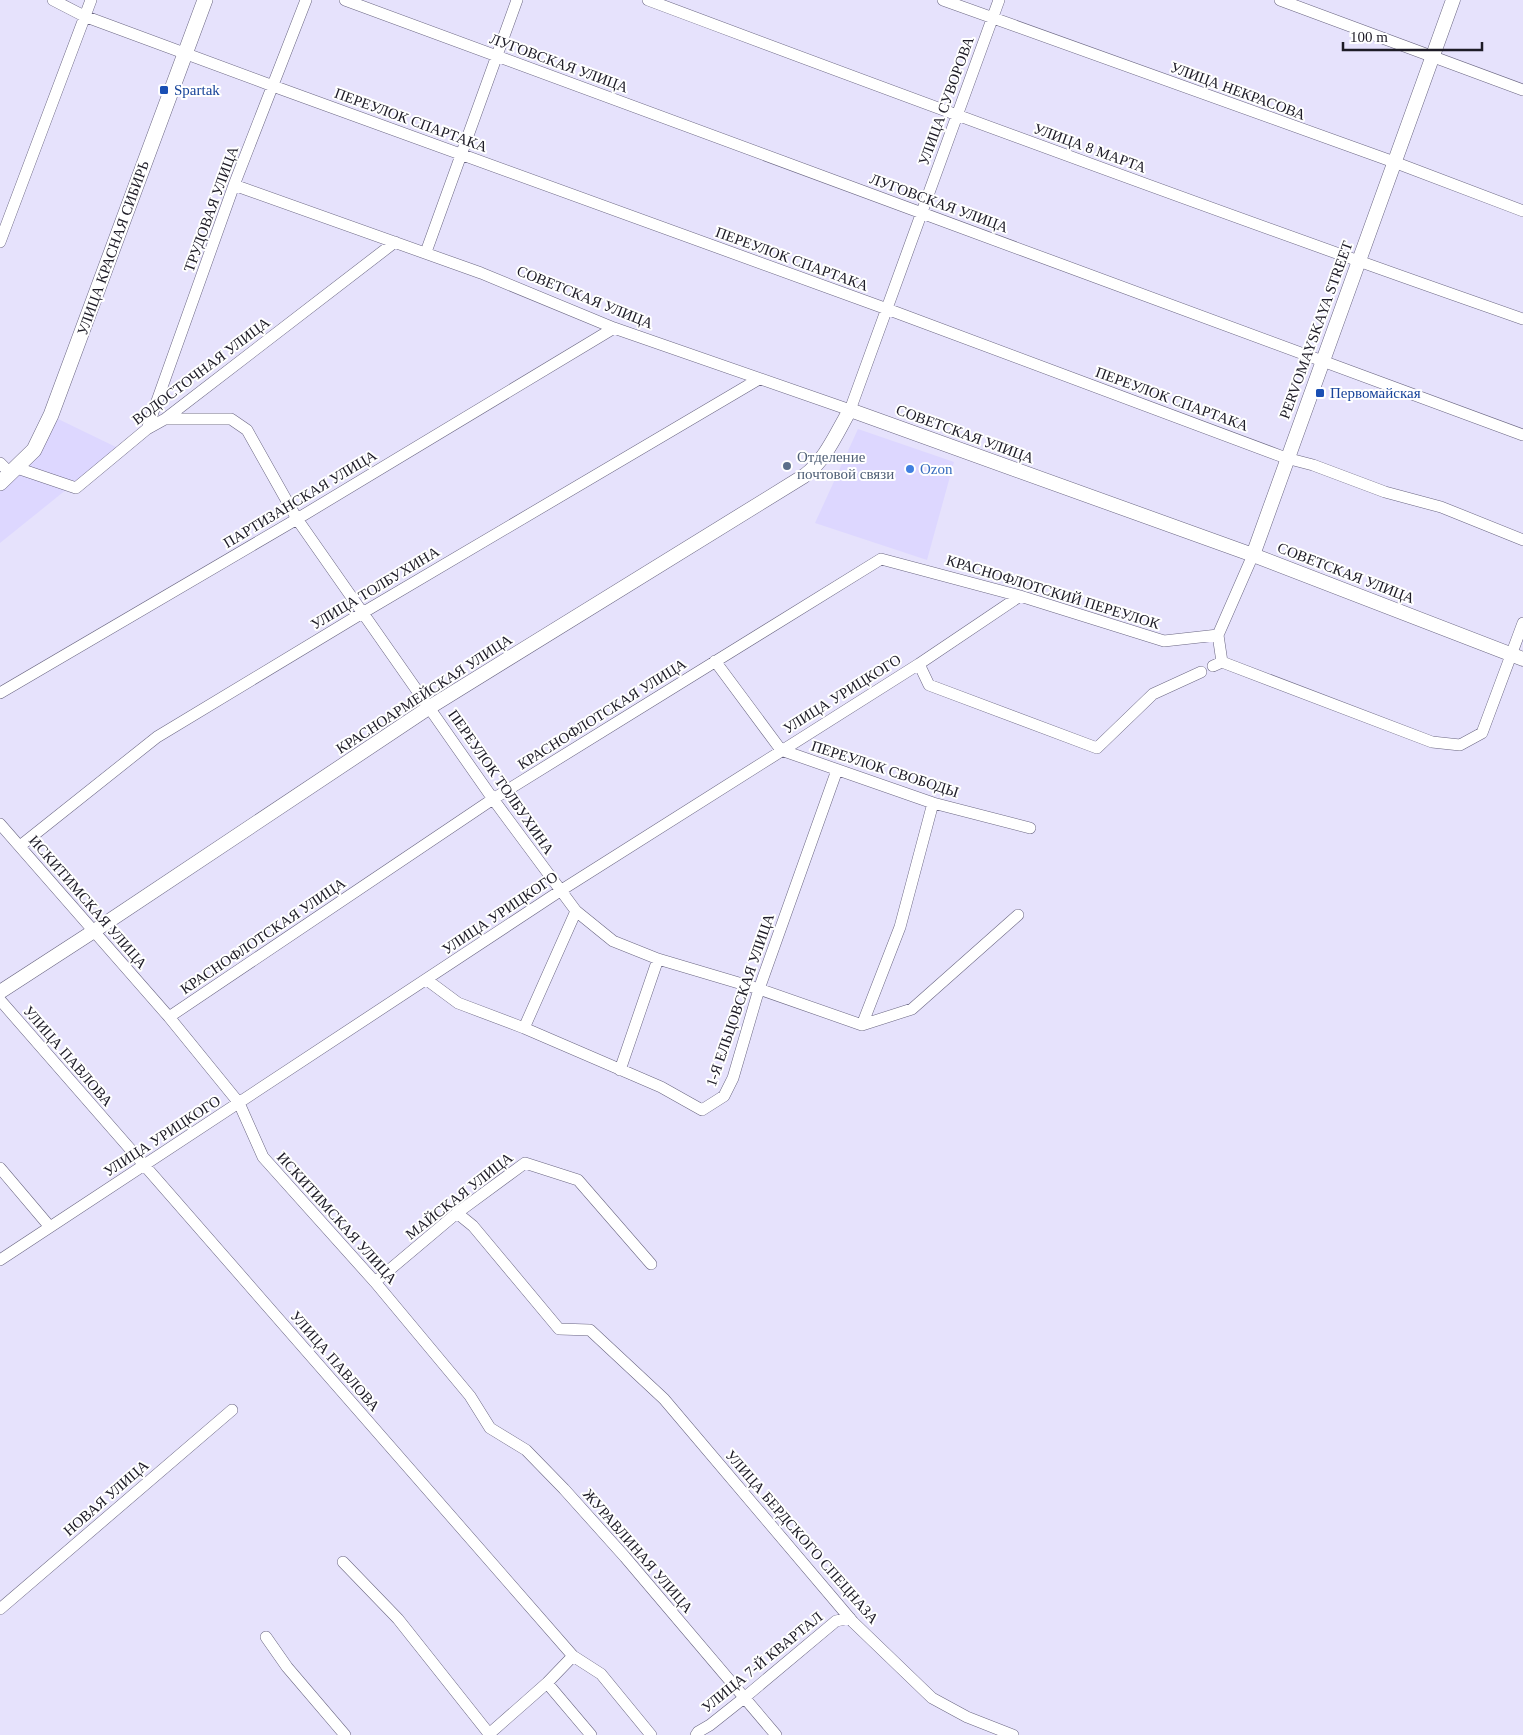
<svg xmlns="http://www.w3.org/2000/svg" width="1523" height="1735" viewBox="0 0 1523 1735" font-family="Georgia,serif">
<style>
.built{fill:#ddd7ff}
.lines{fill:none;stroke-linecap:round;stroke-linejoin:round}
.minor-casing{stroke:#6a6682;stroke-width:12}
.tertiary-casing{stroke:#6a6682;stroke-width:15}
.secondary-casing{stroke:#6a6682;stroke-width:16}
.minor{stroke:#fff;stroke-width:11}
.tertiary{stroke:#fff;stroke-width:14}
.secondary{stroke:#fff;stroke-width:15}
.transit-dot{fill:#1a4fb4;stroke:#fff;stroke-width:2}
.service-dot{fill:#5c6f8a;stroke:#fff;stroke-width:2}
.shop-dot{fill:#3f7fe0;stroke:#fff;stroke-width:2}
.labels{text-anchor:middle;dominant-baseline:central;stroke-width:4;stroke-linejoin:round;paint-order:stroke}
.street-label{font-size:15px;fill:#1d1b26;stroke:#fff}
.transit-label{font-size:15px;fill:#164399;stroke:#fff;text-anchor:start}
.service-label{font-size:15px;fill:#4e5e75;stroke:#fff;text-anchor:start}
.shop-label{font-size:15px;fill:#366cbe;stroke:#fff;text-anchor:start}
</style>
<rect width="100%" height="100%" fill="#e6e2fc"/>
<path class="built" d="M 54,417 L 118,448 L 0,543 L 0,490 L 35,461 Z
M 858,429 L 954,462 L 927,560 L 815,523 Z"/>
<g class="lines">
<defs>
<path id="minor" d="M 53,0 L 84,16 L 273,86 L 887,309 L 1286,458 L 1313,465 L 1385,492 L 1441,507 L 1523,540
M 345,0 L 1523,435
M 648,0 C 939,109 1230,217 1523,319
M 943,0 L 1394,162 L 1523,211
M 1280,0 L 1523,90
M 234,185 L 481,273 L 614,328 L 850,410 L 999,0
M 0,242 L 91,0
M 426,252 L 517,0
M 165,419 L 231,419 L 247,430 L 297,519 L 493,799 L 576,911 L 613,941 L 658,959 L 759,989 L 862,1025
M 147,429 L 234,185 L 306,0
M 0,463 L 11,474
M 17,468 L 76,488 L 147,429 L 165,419 L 395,242
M 715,661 L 781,750 L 933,803 L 1030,828
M 1222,662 L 1432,742 L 1460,745 L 1482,733 L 1523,623
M 919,664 L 929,685 L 1097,748 L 1153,694 L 1201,672
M 1213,666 L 1222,662 L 1218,635 L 1253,555
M 0,693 L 297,519 L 614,328
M 0,824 L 169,1017 L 239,1103 L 263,1157 L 375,1282 L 470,1396 L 490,1428 L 526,1450 L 564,1489 L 625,1557 L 776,1735
M 20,846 L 157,737 L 364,612 L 759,379
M 427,980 L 458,1003 L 524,1028 L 661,1087 L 702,1110 L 724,1096 L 733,1078 L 759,989 L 837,770
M 0,1000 L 573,1656 L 601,1674 L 651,1735
M 169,1017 L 493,799 L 881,559 L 1020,596 L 1164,641 L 1218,635
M 862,1025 L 900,927 L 933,803
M 862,1025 L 912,1009 L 1018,915
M 524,1028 L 576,911
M 620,1070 L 658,959
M 0,1168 L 50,1227
M 457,1213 L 473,1226 L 559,1329 L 590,1330 L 664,1399 L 853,1622 L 932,1698 L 967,1717 L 1013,1735
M 0,1260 L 560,891 L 919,664 L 1020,596
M 375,1282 L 457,1213 L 525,1163 L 578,1180 L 651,1264
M 343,1562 L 398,1619 L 490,1735
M 0,1609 L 232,1410
M 266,1637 L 287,1667 L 345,1735
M 547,1683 L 591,1735
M 488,1735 L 547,1683 L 573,1656
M 696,1735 L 698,1732 L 710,1725 L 744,1698 L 836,1621 L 850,1618"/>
<path id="tertiary" d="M 1253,555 L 1453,0
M 0,992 L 94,931 L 430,707 L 804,476 C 825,461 837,432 850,410 L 1253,555 L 1523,659"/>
<path id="secondary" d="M 0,483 L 34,450 L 51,415 L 205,0"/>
</defs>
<use href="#minor" class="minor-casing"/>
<use href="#tertiary" class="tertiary-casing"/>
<use href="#secondary" class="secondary-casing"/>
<use href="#minor" class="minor"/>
<use href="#tertiary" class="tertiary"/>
<use href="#secondary" class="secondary"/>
</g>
<g class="transit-dot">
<rect x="159" y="85" width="10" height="10" rx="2.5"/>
<rect x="1315" y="388" width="10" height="10" rx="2.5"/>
</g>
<circle class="service-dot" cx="787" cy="466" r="5"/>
<circle class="shop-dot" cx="910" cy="469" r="5"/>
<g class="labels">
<g class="street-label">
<text transform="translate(559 63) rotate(20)">ЛУГОВСКАЯ УЛИЦА</text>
<text transform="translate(1238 91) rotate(20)">УЛИЦА НЕКРАСОВА</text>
<text transform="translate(946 101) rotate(-70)">УЛИЦА СУВОРОВА</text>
<text transform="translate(411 120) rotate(20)">ПЕРЕУЛОК СПАРТАКА</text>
<text transform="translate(1090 148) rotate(20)">УЛИЦА 8 МАРТА</text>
<text transform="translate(939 203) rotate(20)">ЛУГОВСКАЯ УЛИЦА</text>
<text transform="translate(211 209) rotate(-70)">ТРУДОВАЯ УЛИЦА</text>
<text transform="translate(113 248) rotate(-70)">УЛИЦА КРАСНАЯ СИБИРЬ</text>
<text transform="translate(792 259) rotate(20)">ПЕРЕУЛОК СПАРТАКА</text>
<text transform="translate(585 297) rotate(22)">СОВЕТСКАЯ УЛИЦА</text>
<text transform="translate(1316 330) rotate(-70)">PERVOMAYSKAYA STREET</text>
<text transform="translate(201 371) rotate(-37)">ВОДОСТОЧНАЯ УЛИЦА</text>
<text transform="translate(1172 399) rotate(20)">ПЕРЕУЛОК СПАРТАКА</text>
<text transform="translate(965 434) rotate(20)">СОВЕТСКАЯ УЛИЦА</text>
<text transform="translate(300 499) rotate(-31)">ПАРТИЗАНСКАЯ УЛИЦА</text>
<text transform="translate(1346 573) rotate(21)">СОВЕТСКАЯ УЛИЦА</text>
<text transform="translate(375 588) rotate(-31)">УЛИЦА ТОЛБУХИНА</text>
<text transform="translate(1053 592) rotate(17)">КРАСНОФЛОТСКИЙ ПЕРЕУЛОК</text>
<text transform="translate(424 694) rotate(-33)">КРАСНОАРМЕЙСКАЯ УЛИЦА</text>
<text transform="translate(842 694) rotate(-32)">УЛИЦА УРИЦКОГО</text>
<text transform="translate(602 714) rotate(-32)">КРАСНОФЛОТСКАЯ УЛИЦА</text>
<text transform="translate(885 769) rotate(18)">ПЕРЕУЛОК СВОБОДЫ</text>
<text transform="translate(501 782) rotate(55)">ПЕРЕУЛОК ТОЛБУХИНА</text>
<text transform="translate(88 902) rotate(49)">ИСКИТИМСКАЯ УЛИЦА</text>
<text transform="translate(500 913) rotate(-34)">УЛИЦА УРИЦКОГО</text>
<text transform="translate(263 936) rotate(-34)">КРАСНОФЛОТСКАЯ УЛИЦА</text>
<text transform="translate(740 1000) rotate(-71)">1-Я ЕЛЬЦОВСКАЯ УЛИЦА</text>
<text transform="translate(68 1056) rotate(49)">УЛИЦА ПАВЛОВА</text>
<text transform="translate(162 1136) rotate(-33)">УЛИЦА УРИЦКОГО</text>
<text transform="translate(459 1196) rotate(-38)">МАЙСКАЯ УЛИЦА</text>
<text transform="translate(337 1218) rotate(48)">ИСКИТИМСКАЯ УЛИЦА</text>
<text transform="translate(335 1361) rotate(49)">УЛИЦА ПАВЛОВА</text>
<text transform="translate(106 1498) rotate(-41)">НОВАЯ УЛИЦА</text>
<text transform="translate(802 1537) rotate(49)">УЛИЦА БЕРДСКОГО СПЕЦНАЗА</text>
<text transform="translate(638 1551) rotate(49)">ЖУРАВЛИНАЯ УЛИЦА</text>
<text transform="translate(762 1662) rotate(-39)">УЛИЦА 7-Й КВАРТАЛ</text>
</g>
<g class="transit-label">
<text x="174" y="90">Spartak</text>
<text x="1330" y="393">Первомайская</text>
</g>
<g class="service-label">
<text x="797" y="457">Отделение<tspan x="797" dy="17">почтовой связи</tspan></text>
</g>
<g class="shop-label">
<text x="920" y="469">Ozon</text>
</g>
</g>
<path d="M1343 42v8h139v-8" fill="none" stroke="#1d1b26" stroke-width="2.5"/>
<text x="1350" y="42" font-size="15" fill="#1d1b26" stroke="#ffffff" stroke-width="4" paint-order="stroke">100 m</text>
</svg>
